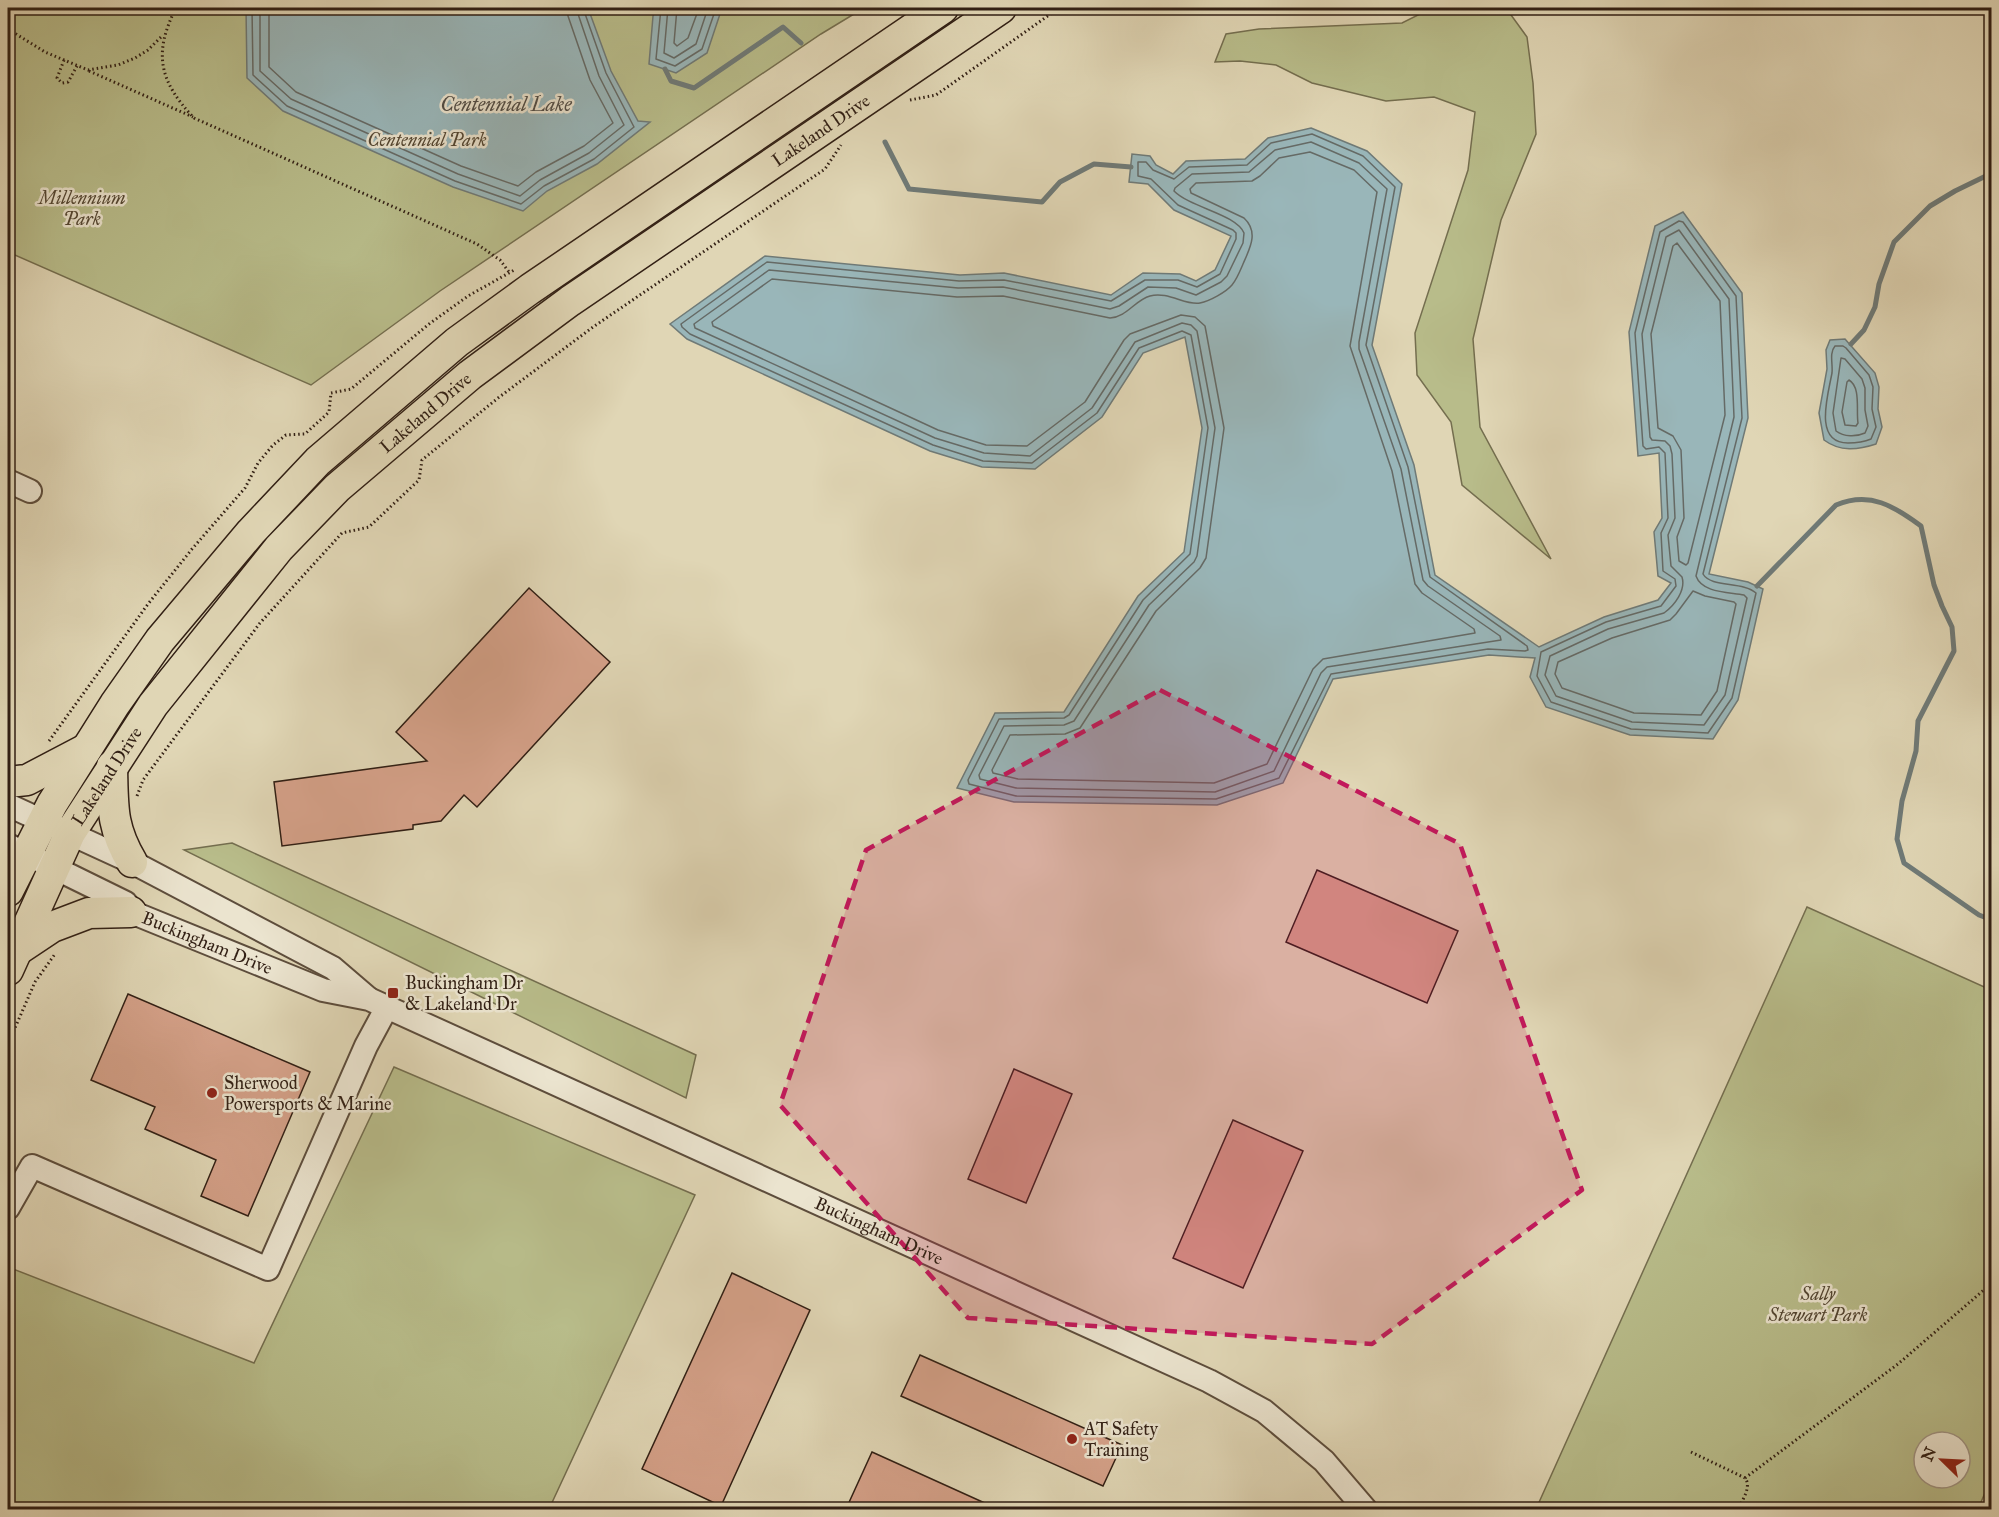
<svg xmlns="http://www.w3.org/2000/svg" width="1999" height="1517" viewBox="0 0 1999 1517" font-family="'IM FELL Great Primer',serif">
<style>
.green{fill:#b8bc8a;stroke:#746e4f;stroke-width:1.5;fill-rule:evenodd}
.water{fill:#99b6b9;stroke:#6f7a77;stroke-width:1.5}
.lines{fill:none;stroke-linecap:round;stroke-linejoin:round}
.shore{stroke:#656a66;stroke-width:1.5}
.stream{stroke:#6f7a77;stroke-width:5}
.building{fill:#d5a189;stroke:#311f14;stroke-width:1.5}
.minor-casing{stroke:#5d4d3c;stroke-width:26}
.major-casing{stroke:#311f14;stroke-width:33}
.path{stroke:#311f14;stroke-width:3;stroke-dasharray:1.5 3;stroke-linecap:butt}
.minor{stroke:#ebe4cf;stroke-width:22}
.major{stroke:#e0d6b5;stroke-width:30}
.marked{fill:#c2185b;fill-opacity:0.2;stroke:#c2185b;stroke-width:4.5;stroke-dasharray:12 8;stroke-linejoin:round}
.poi-dot{fill:#8f2418;stroke:#ebe4cf;stroke-width:2}
.labels{text-anchor:middle;dominant-baseline:central;stroke-width:5;stroke-linejoin:round;paint-order:stroke}
.street-label{font-size:18px;fill:#311f14;stroke:#ebe4cf}
.park-label{font-size:18px;font-style:italic;fill:#534632;stroke:#ebe4cf}
.poi-label{font-size:18px;fill:#311f14;stroke:#ebe4cf;text-anchor:start}
.water-label{font-size:20px;font-style:italic;fill:#504c46;stroke:#ebe4cf}
</style>
<rect width="100%" height="100%" fill="#e0d6b5"/>
<filter id="stains"><feTurbulence type="fractalNoise" baseFrequency=".00333" numOctaves="4"/><feColorMatrix values="0 0 0 0 .2 0 0 0 0 .09 0 0 0 0 .02 0 0 0 .5 -.17"/></filter>
<radialGradient id="worn" r=".72"><stop offset=".6" stop-color="#630" stop-opacity="0"/><stop offset="1" stop-color="#630" stop-opacity=".3"/></radialGradient>
<path class="green" d="M 8,8 L 864,8 L 821,34 L 440,291 L 311,385 L 8,252 Z
M 1432,8 L 1506,8 L 1527,37 L 1533,83 L 1536,134 L 1501,220 L 1473,339 L 1480,427 L 1551,559 L 1462,485 L 1451,422 L 1417,375 L 1415,333 L 1468,170 L 1475,112 L 1434,97 L 1386,101 L 1312,83 L 1276,65 L 1240,61 L 1215,62 L 1226,34 L 1259,29 L 1402,23 Z
M 232,843 L 696,1055 L 686,1098 L 184,850 Z
M 1807,907 L 1991,990 L 1991,1479 L 1978,1509 L 1536,1509 ZM 1924,1442 L 1960,1442 L 1960,1478 L 1924,1478 Z
M 394,1067 L 695,1195 L 549,1509 L 8,1509 L 8,1267 L 254,1363 Z"/>
<path class="water" d="M 246,8 L 588,8 L 611,71 L 638,121 L 650,122 L 597,164 L 547,191 L 523,211 L 453,187 L 283,111 L 247,78 Z
M 655,8 L 722,8 L 707,53 L 676,73 L 649,64 L 653,16 Z
M 1311,128 L 1367,151 L 1402,184 L 1372,345 L 1414,465 L 1435,575 L 1539,647 L 1604,617 L 1658,600 L 1671,583 L 1658,576 L 1654,532 L 1662,518 L 1659,453 L 1638,456 L 1629,332 L 1655,226 L 1683,212 L 1742,293 L 1748,418 L 1709,574 L 1748,582 L 1763,589 L 1738,700 L 1713,739 L 1630,735 L 1546,707 L 1530,677 L 1535,658 L 1489,655 L 1333,679 L 1283,783 L 1217,805 L 1014,802 L 957,788 L 995,713 L 1064,712 L 1138,596 L 1184,552 L 1202,428 L 1185,337 L 1143,353 L 1102,417 L 1035,469 L 982,467 L 930,451 L 687,339 L 670,324 L 765,256 L 960,275 L 1004,273 L 1111,295 L 1143,273 L 1180,274 L 1196,281 L 1215,270 L 1231,236 L 1174,210 L 1148,184 L 1129,182 L 1132,154 L 1150,156 L 1156,165 L 1173,174 L 1186,161 L 1245,159 L 1268,138 Z
M 1845,339 L 1875,373 L 1879,387 L 1878,409 L 1882,427 L 1876,444 C 1858,450 1840,452 1824,440 L 1819,413 L 1827,369 L 1826,350 L 1830,340 Z"/>
<g class="lines">
<path class="shore" d="M 252,8 L 253,75 L 287,106 L 455,181 L 521,204 L 544,186 L 594,159 L 634,127 L 606,73 L 583,8
M 260,8 L 260,71 L 291,99 L 458,174 L 520,196 L 540,180 L 589,153 L 624,125 L 599,76 L 576,8
M 269,8 L 269,67 L 296,92 L 461,166 L 518,186 L 536,172 L 584,146 L 613,123 L 590,80 L 568,16 L 567,8
M 661,8 L 656,59 L 675,66 L 702,49 L 716,8
M 668,8 L 664,53 L 674,58 L 696,44 L 708,8
M 677,8 L 674,43 L 677,46 L 688,38 L 699,8
M 1312,134 L 1363,156 L 1395,187 L 1366,345 L 1408,467 L 1430,577 L 1527,646 L 1528,650 L 1525,651 L 1488,649 L 1331,674 L 1279,778 L 1216,799 L 1016,796 L 969,784 L 968,780 L 999,719 L 1064,718 L 1069,715 L 1143,600 L 1190,554 L 1208,428 L 1191,335 L 1182,331 L 1139,348 L 1097,413 L 1032,463 L 983,461 L 933,445 L 690,334 L 682,327 L 681,324 L 767,262 L 959,281 L 1004,280 L 1111,301 L 1145,280 L 1178,280 L 1197,287 L 1220,274 L 1236,239 L 1236,233 L 1233,230 L 1178,205 L 1151,179 L 1138,176 L 1138,162 L 1146,162 L 1153,170 L 1174,179 L 1189,167 L 1247,165 L 1271,143 Z
M 1311,142 L 1359,163 L 1387,189 L 1359,342 L 1359,349 L 1401,469 L 1423,580 L 1428,586 L 1500,636 L 1501,640 L 1327,667 L 1321,673 L 1274,771 L 1215,792 L 1016,788 L 980,779 L 979,775 L 1004,726 L 1064,725 L 1074,721 L 1149,605 L 1194,562 L 1197,556 L 1215,428 L 1197,331 L 1191,325 L 1182,323 L 1135,342 L 1092,408 L 1030,456 L 984,453 L 935,438 L 695,328 L 694,324 L 769,270 L 958,288 L 1003,287 L 1110,309 L 1119,306 L 1148,287 L 1176,288 L 1196,295 L 1221,282 L 1227,276 L 1243,243 L 1244,233 C 1236,214 1191,208 1174,191 L 1175,188 L 1192,174 L 1249,172 L 1275,150 Z
M 1310,152 L 1354,170 L 1377,192 L 1350,346 L 1392,471 L 1415,584 L 1422,593 L 1474,629 L 1475,633 L 1323,659 L 1313,669 L 1267,764 L 1214,783 L 1018,779 L 993,773 L 992,770 L 1010,735 L 1065,734 L 1080,728 L 1156,611 L 1200,568 L 1206,558 L 1224,428 L 1205,326 L 1195,317 L 1181,315 L 1130,334 L 1124,340 L 1085,402 L 1027,446 L 986,445 L 938,430 L 713,326 L 712,322 L 772,279 L 957,297 L 1003,296 L 1110,318 C 1127,317 1135,300 1150,296 C 1168,291 1186,306 1200,303 C 1210,301 1226,292 1232,285 C 1237,279 1240,271 1243,264 C 1250,248 1259,232 1244,218 L 1191,193 L 1190,189 L 1196,183 L 1252,181 L 1260,176 L 1279,158 Z
M 1679,221 L 1683,222 L 1736,296 L 1742,418 L 1703,574 C 1711,588 1743,581 1756,593 L 1732,698 L 1708,733 L 1631,729 L 1551,702 L 1537,676 L 1541,652 L 1606,622 L 1661,606 L 1676,586 L 1675,579 L 1663,571 L 1661,533 L 1668,518 L 1665,453 L 1659,447 L 1646,449 L 1643,446 L 1635,333 L 1660,232 Z
M 1679,230 L 1729,299 L 1734,417 L 1696,576 C 1702,593 1728,592 1744,595 L 1747,598 L 1725,695 L 1704,725 L 1632,722 L 1556,696 L 1545,675 L 1550,656 L 1608,629 L 1664,613 C 1675,605 1686,590 1682,577 L 1671,566 L 1668,535 L 1675,518 L 1672,454 L 1670,446 L 1665,441 L 1652,440 L 1650,437 L 1642,334 L 1666,237 Z
M 1677,243 L 1720,301 L 1725,415 L 1688,563 L 1686,565 L 1679,561 L 1677,537 L 1684,518 L 1681,450 L 1673,436 L 1658,428 L 1651,334 L 1673,246 Z
M 1835,346 L 1843,346 L 1846,348 L 1869,375 L 1873,387 L 1872,409 L 1876,427 L 1871,439 C 1864,442 1857,443 1848,443 C 1813,443 1828,395 1832,373 C 1833,364 1829,353 1835,346 Z
M 1841,358 L 1845,359 L 1862,379 L 1865,388 L 1865,410 L 1868,426 L 1865,433 C 1856,437 1844,437 1836,431 L 1833,413 Z
M 1849,380 C 1861,387 1856,410 1858,423 L 1856,426 L 1845,425 L 1842,412 L 1847,382 Z
M 1693,591 L 1705,596 L 1734,602 L 1736,604 L 1717,691 L 1701,715 L 1634,713 L 1562,688 L 1555,674 L 1558,662 L 1612,638 L 1670,620 L 1676,614 Z"/>
<path class="stream" d="M 665,69 L 671,81 L 694,88 L 783,27 L 801,43
M 885,142 L 909,189 L 1042,202 L 1060,182 L 1094,164 L 1131,167
M 1851,344 L 1864,330 L 1875,307 L 1879,284 L 1894,242 L 1930,206 L 1955,191 L 1992,173
M 1757,586 L 1836,505 C 1870,491 1894,506 1921,526 L 1934,585 L 1942,606 L 1952,627 L 1954,651 L 1918,721 L 1916,751 L 1902,801 L 1897,839 L 1904,863 L 1979,915 L 1992,920"/>
</g>
<path class="building" d="M 529,588 L 610,662 L 477,807 L 464,795 L 441,821 L 413,825 L 413,829 L 282,846 L 274,782 L 427,761 L 396,732 Z
M 1317,870 L 1458,931 L 1427,1003 L 1286,942 Z
M 128,994 L 310,1072 L 248,1216 L 201,1196 L 216,1160 L 145,1129 L 155,1107 L 91,1080 Z
M 1014,1069 L 1072,1094 L 1026,1203 L 968,1179 Z
M 1233,1120 L 1303,1151 L 1243,1288 L 1173,1258 Z
M 732,1273 L 810,1310 L 721,1506 L 642,1469 Z
M 920,1355 L 1122,1445 L 1103,1486 L 901,1396 Z
M 872,1452 L 998,1509 L 846,1509 Z"/>
<g class="lines">
<defs>
<g id="minor">
<path d="M 8,481 L 30,491"/>
<path d="M 8,805 L 132,862 L 333,968 L 368,998"/>
<path id="s1" d="M 8,845 L 126,903 L 131,912 L 323,990 L 369,999 L 1209,1381 L 1264,1411 L 1324,1461 L 1366,1510"/>
<path d="M 8,1208 L 32,1166 L 268,1269 L 366,1046 L 387,1007"/>
</g>
<g id="major">
<path d="M 112,766 C 113,806 111,827 132,862"/>
<path d="M 8,782 L 27,780 L 86,749"/>
<path d="M 8,891 L 52,804 L 115,704 L 160,640 L 251,532 L 318,461 L 457,342 L 530,289 L 943,8"/>
<path d="M 16,951 L 52,927 L 89,913 L 131,912"/>
<path id="s2" d="M 8,970 L 70,833 L 153,705 L 279,548 L 337,488 L 470,375 L 570,301 L 1001,8"/>
</g>
</defs>
<use href="#minor" class="minor-casing"/>
<use href="#major" class="major-casing"/>
<path class="path" d="M 176,8 C 153,53 159,81 194,118 L 477,244 L 500,260 L 509,272
M 8,29 L 45,52 L 88,70 L 118,65 L 135,58 L 148,50 L 162,36
M 64,60 L 57,78 L 62,83 L 68,82 L 77,66
M 89,71 L 193,117
M 910,100 L 936,95 L 1059,8
M 49,741 L 148,604 L 192,549 L 245,488 L 258,463 L 273,445 L 286,435 L 305,434 L 329,412 L 331,393 L 351,389 L 429,324 L 468,296 L 516,269
M 137,796 L 143,780 L 260,623 L 342,533 L 369,527 L 419,480 L 422,460 L 498,398 L 593,327 L 825,169 L 841,145
M 8,1044 L 35,982 L 55,954
M 1691,1452 L 1745,1478 C 1752,1487 1742,1500 1738,1510
M 1745,1478 L 1898,1364 L 1992,1283"/>
<use href="#minor" class="minor"/>
<use href="#major" class="major"/>
</g>
<path class="marked" d="M 1160,690 L 1460,844 L 1582,1190 L 1372,1344 L 968,1318 L 780,1105 L 866,850 Z"/>
<g class="poi-dot">
<rect x="387" y="987" width="12" height="12" rx="3"/>
<circle cx="212" cy="1093" r="6"/>
<circle cx="1072" cy="1439" r="6"/>
</g>
<g class="labels">
<g class="street-label">
<text stroke="none"><textPath href="#s2" startOffset="1190">Lakeland Drive</textPath></text>
<text stroke="none"><textPath href="#s2" startOffset="704">Lakeland Drive</textPath></text>
<text stroke="none"><textPath href="#s2" startOffset="218">Lakeland Drive</textPath></text>
<text stroke="none"><textPath href="#s1" startOffset="224">Buckingham Drive</textPath></text>
<text stroke="none"><textPath href="#s1" startOffset="956">Buckingham Drive</textPath></text>
</g>
<g class="park-label">
<text x="427" y="140">Centennial Park</text>
<text x="82" y="198">Millennium<tspan x="82" dy="21">Park</tspan></text>
<text x="1818" y="1294">Sally<tspan x="1818" dy="21">Stewart Park</tspan></text>
</g>
<g class="poi-label">
<text x="405" y="983">Buckingham Dr<tspan x="405" dy="21">&amp; Lakeland Dr</tspan></text>
<text x="224" y="1083">Sherwood<tspan x="224" dy="21">Powersports &amp; Marine</tspan></text>
<text x="1084" y="1429">AT Safety<tspan x="1084" dy="21">Training</tspan></text>
</g>
<g class="water-label">
<text x="506" y="104">Centennial Lake</text>
</g>
</g>
<rect width="1999" height="1517" fill="none" stroke="#e0d6b5" stroke-width="30"/>
<rect x="9" y="9" width="1981" height="1499" fill="none" stroke="#311f14" stroke-width="3"/>
<rect x="15" y="15" width="1969" height="1487" fill="none" stroke="#311f14" stroke-width="1.5"/>
<g transform="translate(1942 1460) rotate(294)"><circle r="28" fill="#ebe4cf" stroke="#a19584" stroke-width="1.5"/>
<path d="M0-4.5L10 22L0 15L-10 22Z" fill="#8f2418"/>
<text y="-9" font-size="16" font-weight="bold" text-anchor="middle" fill="#311f14">N</text>
</g>
<rect width="100%" height="100%" filter="url(#stains)"/>
<rect width="100%" height="100%" fill="url(#worn)"/>
</svg>
